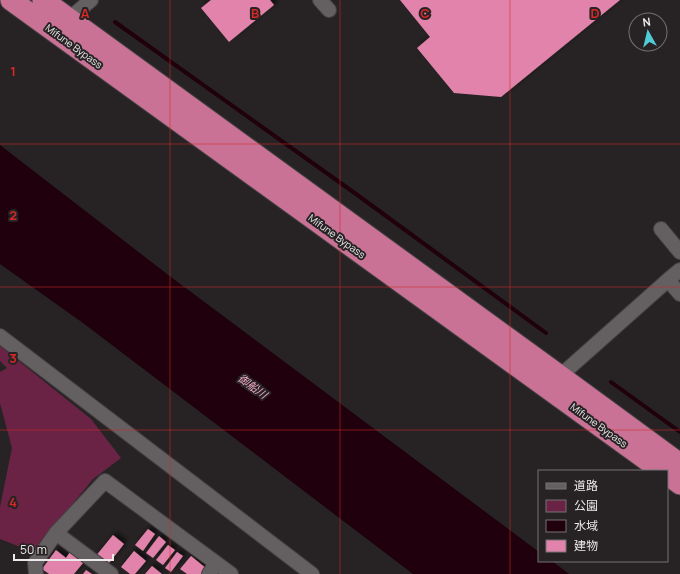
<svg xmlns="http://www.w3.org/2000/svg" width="680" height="574" viewBox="0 0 680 574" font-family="Manrope,'Noto Sans JP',sans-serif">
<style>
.green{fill:#6b2345}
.water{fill:#1f000c}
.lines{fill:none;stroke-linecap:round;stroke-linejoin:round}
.stream{stroke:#1f000c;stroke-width:4}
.building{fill:#e183aa;filter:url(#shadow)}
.minor-casing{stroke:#454142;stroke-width:16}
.highway-casing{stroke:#454142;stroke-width:23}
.minor{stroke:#645f61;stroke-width:14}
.highway{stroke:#c97296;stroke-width:21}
.grid{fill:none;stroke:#d62828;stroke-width:1;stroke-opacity:0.55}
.labels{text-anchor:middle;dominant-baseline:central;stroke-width:4;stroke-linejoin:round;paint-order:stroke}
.street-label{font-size:10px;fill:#ece9ea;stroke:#272324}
.water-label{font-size:11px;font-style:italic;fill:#f5abc8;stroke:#272324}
.grid-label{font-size:13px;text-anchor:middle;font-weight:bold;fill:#d62828;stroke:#272324;stroke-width:4;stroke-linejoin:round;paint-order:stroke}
</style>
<defs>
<filter id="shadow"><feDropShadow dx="3.5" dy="-3.5" stdDeviation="2" flood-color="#0009"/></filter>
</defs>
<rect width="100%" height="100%" fill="#272324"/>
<path class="green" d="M 0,346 L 91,419 L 121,458 L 93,479 L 33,552 L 0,539 L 0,507 L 12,448 L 0,403 L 0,372 L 7,368 L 0,361 Z"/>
<path class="water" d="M 0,145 L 167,274 L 539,552 L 539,561 L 552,561 L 569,574 L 413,574 L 83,323 L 0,264 Z"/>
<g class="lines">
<path class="stream" d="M 115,22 L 356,194 L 546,333
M 611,382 L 680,432"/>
</g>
<path class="building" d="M 211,0 L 270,0 L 274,5 L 229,42 L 201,8 Z
M 400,0 L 620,0 L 501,97 L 454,93 L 417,48 L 430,37 Z
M 148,529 L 155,534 L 143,551 L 135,545 Z
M 113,535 L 124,544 L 106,567 L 95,557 Z
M 159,536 L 166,542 L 153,558 L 146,553 Z
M 168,545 L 175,550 L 163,565 L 156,560 Z
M 56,550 L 66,558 L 70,552 L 83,563 L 74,574 L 49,574 L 42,569 Z
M 134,551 L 146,561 L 135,574 L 130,574 L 121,567 Z
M 177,552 L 183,556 L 171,572 L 165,568 Z
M 191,556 L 207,569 L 203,574 L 187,574 L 180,569 Z
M 152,566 L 162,574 L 145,574 Z
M 86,570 L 92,574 L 83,574 Z"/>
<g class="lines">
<defs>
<path id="minor" d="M 320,0 L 329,10
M 69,19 L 91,0
M 661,229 L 680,252
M 668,280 L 680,294
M 0,336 L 312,574
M 556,383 L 560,376 L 668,280 L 680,270
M 56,533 L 111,574
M 36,574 L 35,563 L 56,533 L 105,481 L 231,574
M 209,574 L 216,563"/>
<path id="highway" d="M 11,0 L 662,471
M 43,0 L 560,376 L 680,464
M 667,474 L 680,484"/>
</defs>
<use href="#minor" class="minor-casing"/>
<use href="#highway" class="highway-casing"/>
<use href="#minor" class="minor"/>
<use href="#highway" class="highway"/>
</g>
<path class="grid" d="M 170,0 L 170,574M 340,0 L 340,574M 510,0 L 510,574M 0,144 L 680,144M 0,287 L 680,287M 0,430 L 680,430"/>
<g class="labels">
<g class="street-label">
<text transform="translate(74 46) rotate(36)">Mifune Bypass</text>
<text transform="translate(337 236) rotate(36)">Mifune Bypass</text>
<text transform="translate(599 425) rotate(36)">Mifune Bypass</text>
</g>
<g class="water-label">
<text transform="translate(253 386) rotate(36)">御船川</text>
</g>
</g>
<g class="grid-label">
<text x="85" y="18">A</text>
<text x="255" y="18">B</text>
<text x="425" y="18">C</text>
<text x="595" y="18">D</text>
<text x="13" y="76">1</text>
<text x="13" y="220">2</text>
<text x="13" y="363">3</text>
<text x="13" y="507">4</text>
</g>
<rect x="538" y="470" width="130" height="92" fill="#272324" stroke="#767273"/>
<rect x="546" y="483" width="20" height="6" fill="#645f61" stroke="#767273"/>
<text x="574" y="490" font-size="12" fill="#ece9ea">道路</text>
<rect x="546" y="500" width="20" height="12" fill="#6b2345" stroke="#767273"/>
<text x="574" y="510" font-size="12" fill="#ece9ea">公園</text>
<rect x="546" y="520" width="20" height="12" fill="#1f000c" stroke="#767273"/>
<text x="574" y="530" font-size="12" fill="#ece9ea">水域</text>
<rect x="546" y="540" width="20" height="12" fill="#e183aa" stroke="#767273"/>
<text x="574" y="550" font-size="12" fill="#ece9ea">建物</text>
<g transform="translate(648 32) rotate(352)"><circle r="19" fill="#272324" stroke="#767273"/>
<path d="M0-3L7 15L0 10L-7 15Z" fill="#52cbd8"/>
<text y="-6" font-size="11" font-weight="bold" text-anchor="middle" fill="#ece9ea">N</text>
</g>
<path d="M14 554v6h99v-6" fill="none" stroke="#ece9ea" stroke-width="2"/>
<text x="20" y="554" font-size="12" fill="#ece9ea" stroke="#272324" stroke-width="3" paint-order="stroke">50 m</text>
</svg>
